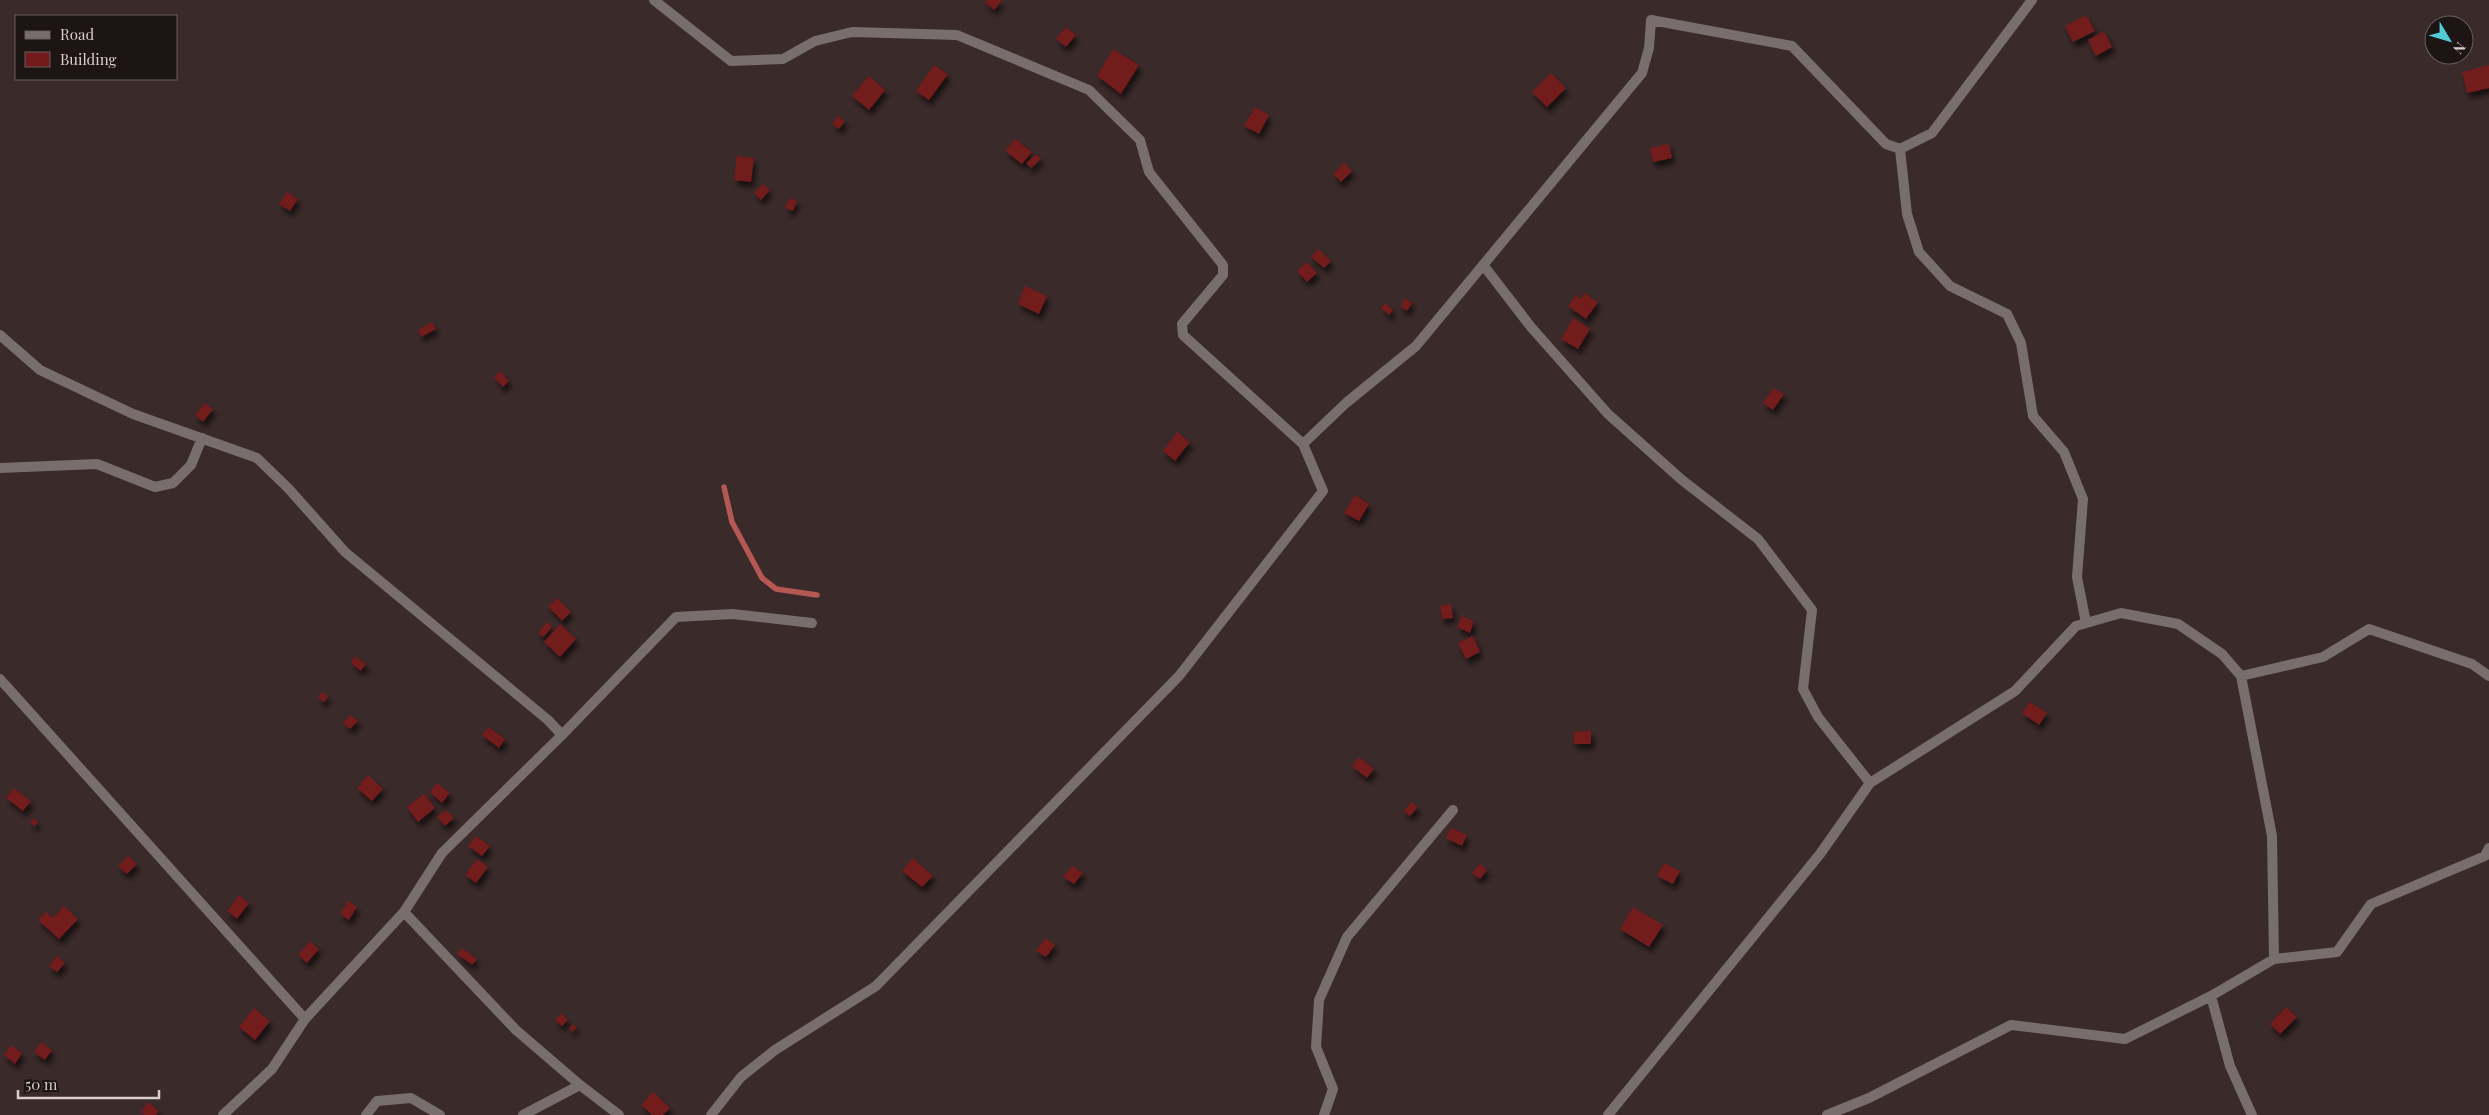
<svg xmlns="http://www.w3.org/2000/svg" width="2489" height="1115" viewBox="0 0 2489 1115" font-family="'Playfair Display',serif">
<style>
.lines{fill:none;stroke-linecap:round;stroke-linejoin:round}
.stream{stroke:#b55753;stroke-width:5.5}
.building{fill:#731a1d;filter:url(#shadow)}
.street{stroke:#776e6d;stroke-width:10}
</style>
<defs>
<filter id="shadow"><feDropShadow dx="3" dy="5.5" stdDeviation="2.5" flood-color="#0009"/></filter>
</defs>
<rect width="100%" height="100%" fill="#3a2a29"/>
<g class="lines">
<path class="stream" d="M 724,487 L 732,522 L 762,578 L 776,589 L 817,595"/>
</g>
<path class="building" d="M 987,0 L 1002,0 L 994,10 L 985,2 Z
M 2086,15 L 2095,31 L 2073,42 L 2065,26 Z
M 1066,27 L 1076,35 L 1066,47 L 1056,39 Z
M 2104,31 L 2112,47 L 2096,56 L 2088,40 Z
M 1113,49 L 1139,65 L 1121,94 L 1097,76 Z
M 934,65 L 948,74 L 929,100 L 916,91 Z
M 2489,65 L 2489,88 L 2467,93 L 2462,72 Z
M 1551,73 L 1566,88 L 1547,107 L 1532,92 Z
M 869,76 L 885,90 L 869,110 L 852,96 Z
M 1255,107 L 1269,115 L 1259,134 L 1244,126 Z
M 838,116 L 845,121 L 839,129 L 832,124 Z
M 1015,139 L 1032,152 L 1022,164 L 1005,151 Z
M 1669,144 L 1672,158 L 1653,162 L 1650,148 Z
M 1036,154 L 1041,159 L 1031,168 L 1026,163 Z
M 737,156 L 754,158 L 751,182 L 734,180 Z
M 1344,163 L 1352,171 L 1341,182 L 1333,174 Z
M 763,184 L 770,190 L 761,200 L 754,193 Z
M 287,192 L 298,199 L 290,211 L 279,204 Z
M 789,198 L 797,201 L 793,211 L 785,208 Z
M 1318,249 L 1331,261 L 1324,268 L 1311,257 Z
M 1307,262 L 1317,273 L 1307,282 L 1297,271 Z
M 1025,286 L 1047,296 L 1039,314 L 1018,304 Z
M 1584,293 L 1598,302 L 1586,319 L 1568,306 L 1576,295 L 1581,299 Z
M 1405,298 L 1412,303 L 1407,311 L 1400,306 Z
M 1385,303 L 1393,310 L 1389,315 L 1381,308 Z
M 1573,318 L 1590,329 L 1578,349 L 1561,339 Z
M 432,322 L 436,329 L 421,337 L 418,330 Z
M 500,371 L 509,381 L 503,387 L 494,377 Z
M 1774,388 L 1784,394 L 1773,410 L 1763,403 Z
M 205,403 L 213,409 L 203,422 L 195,415 Z
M 1177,432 L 1190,442 L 1175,461 L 1163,451 Z
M 1355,495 L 1369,504 L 1359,521 L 1344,513 Z
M 557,598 L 571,612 L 562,621 L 548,606 Z
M 1451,604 L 1453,618 L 1442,619 L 1440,606 Z
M 1462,616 L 1474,621 L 1470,633 L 1457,627 Z
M 547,622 L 552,627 L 543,637 L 538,633 Z
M 560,624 L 576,639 L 560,657 L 544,642 Z
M 1473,636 L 1480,652 L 1466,659 L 1458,643 Z
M 355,656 L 366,664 L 361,671 L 351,663 Z
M 322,692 L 328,696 L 324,702 L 318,698 Z
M 2030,702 L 2047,713 L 2039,725 L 2022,713 Z
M 350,715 L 358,721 L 350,729 L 343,723 Z
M 488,727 L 505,739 L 499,748 L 482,735 Z
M 1591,731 L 1591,744 L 1574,744 L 1573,732 Z
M 1359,757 L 1374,769 L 1367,778 L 1352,766 Z
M 368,775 L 383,789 L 372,801 L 357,788 Z
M 437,783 L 450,793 L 442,803 L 430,792 Z
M 14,788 L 31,801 L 23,811 L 6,798 Z
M 424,794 L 435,808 L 418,822 L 407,807 Z
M 1411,802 L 1418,807 L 1410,816 L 1404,811 Z
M 446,810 L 454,818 L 445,826 L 437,817 Z
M 34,818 L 38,822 L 35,826 L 30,823 Z
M 1451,828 L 1467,835 L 1462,846 L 1446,838 Z
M 476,836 L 490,846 L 482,856 L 468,846 Z
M 128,856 L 137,864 L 127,874 L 118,866 Z
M 913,858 L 933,876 L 922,887 L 902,871 Z
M 477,859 L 488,867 L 476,883 L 465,875 Z
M 1664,863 L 1680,871 L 1673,884 L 1657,876 Z
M 1480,864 L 1487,870 L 1480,879 L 1472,873 Z
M 1072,866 L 1083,873 L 1074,884 L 1063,877 Z
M 239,895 L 249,903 L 237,919 L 227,911 Z
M 348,901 L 357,907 L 349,920 L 340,914 Z
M 64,906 L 78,919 L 59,939 L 38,920 L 46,912 L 53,918 Z
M 1633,907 L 1663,925 L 1649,947 L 1620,929 Z
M 1046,938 L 1055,945 L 1046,957 L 1036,951 Z
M 310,941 L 319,949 L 307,963 L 298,955 Z
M 462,948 L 477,959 L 472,965 L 457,954 Z
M 57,956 L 65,963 L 57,972 L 49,966 Z
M 2286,1007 L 2297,1017 L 2280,1034 L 2270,1024 Z
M 254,1008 L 270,1021 L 255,1040 L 239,1027 Z
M 561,1013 L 568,1020 L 562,1026 L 555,1020 Z
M 573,1024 L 577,1027 L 572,1032 L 569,1028 Z
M 41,1042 L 52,1050 L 45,1060 L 34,1052 Z
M 11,1045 L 22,1053 L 15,1064 L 4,1055 Z
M 653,1092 L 670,1108 L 663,1115 L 652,1115 L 641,1105 Z
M 148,1102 L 159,1111 L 156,1115 L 145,1115 L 141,1112 Z"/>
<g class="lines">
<path class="street" d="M 654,0 L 731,61 L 783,59 L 815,41 L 852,32 L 957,35 L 1089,90 L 1140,140 L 1149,172 L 1223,265 L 1223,275 L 1182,324 L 1183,335 L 1303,444 L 1323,491 L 1179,676 L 876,986 L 775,1050 L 741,1077 L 711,1115
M 1900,149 L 1907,214 L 1919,252 L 1950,286 L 2007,314 L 2021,343 L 2033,416 L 2064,452 L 2083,499 L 2077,577 L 2086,623
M 1484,266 L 1531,327 L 1608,414 L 1682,480 L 1758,539 L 1812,610 L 1803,689 L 1818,717 L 1870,783
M 0,335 L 40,370 L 133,414 L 257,458 L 288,488 L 345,552 L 548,720 L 562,735
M 1303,444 L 1346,403 L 1416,346 L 1642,73 L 1649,48 L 1651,20 L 1792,46 L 1886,144 L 1900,149 L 1932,133 L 2032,0
M 0,468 L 97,464 L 155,487 L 173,483 L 191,465 L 202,438
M 2241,676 L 2323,657 L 2369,629 L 2472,664 L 2489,676
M 0,679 L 305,1019
M 404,912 L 516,1030 L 580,1085 L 619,1115
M 223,1115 L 272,1069 L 305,1019 L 404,912 L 442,853 L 562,735 L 676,617 L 733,614 L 812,623
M 366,1115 L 377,1101 L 411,1098 L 440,1115
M 523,1115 L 580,1085
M 1324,1115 L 1333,1089 L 1316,1047 L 1319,1000 L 1347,937 L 1453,810
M 1608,1115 L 1820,854 L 1870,783 L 2015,691 L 2076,626 L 2121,613 L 2178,624 L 2222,654 L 2241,676 L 2272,836 L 2274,959
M 1827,1115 L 1869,1098 L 2011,1025 L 2125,1039 L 2211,996
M 2252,1115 L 2230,1066 L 2211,996 L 2274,959 L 2337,952 L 2371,904 L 2485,856 L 2489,848"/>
</g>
<rect x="15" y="15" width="162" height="65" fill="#1c1514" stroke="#685f5e"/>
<rect x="25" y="31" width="25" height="8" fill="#776e6d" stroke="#685f5e"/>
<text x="60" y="40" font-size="15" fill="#d9cecd">Road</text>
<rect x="25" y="52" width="25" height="15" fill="#731a1d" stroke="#685f5e"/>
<text x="60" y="65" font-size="15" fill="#d9cecd">Building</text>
<g transform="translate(2449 40) rotate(128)"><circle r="24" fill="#1c1514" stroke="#685f5e"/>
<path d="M0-4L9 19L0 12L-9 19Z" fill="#52cbd7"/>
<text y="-8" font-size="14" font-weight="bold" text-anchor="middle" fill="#d9cecd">N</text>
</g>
<path d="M18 1090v8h141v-8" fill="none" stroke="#d9cecd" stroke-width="2.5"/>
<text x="25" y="1090" font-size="15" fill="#d9cecd" stroke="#1c1514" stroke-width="4" paint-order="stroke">50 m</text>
</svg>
